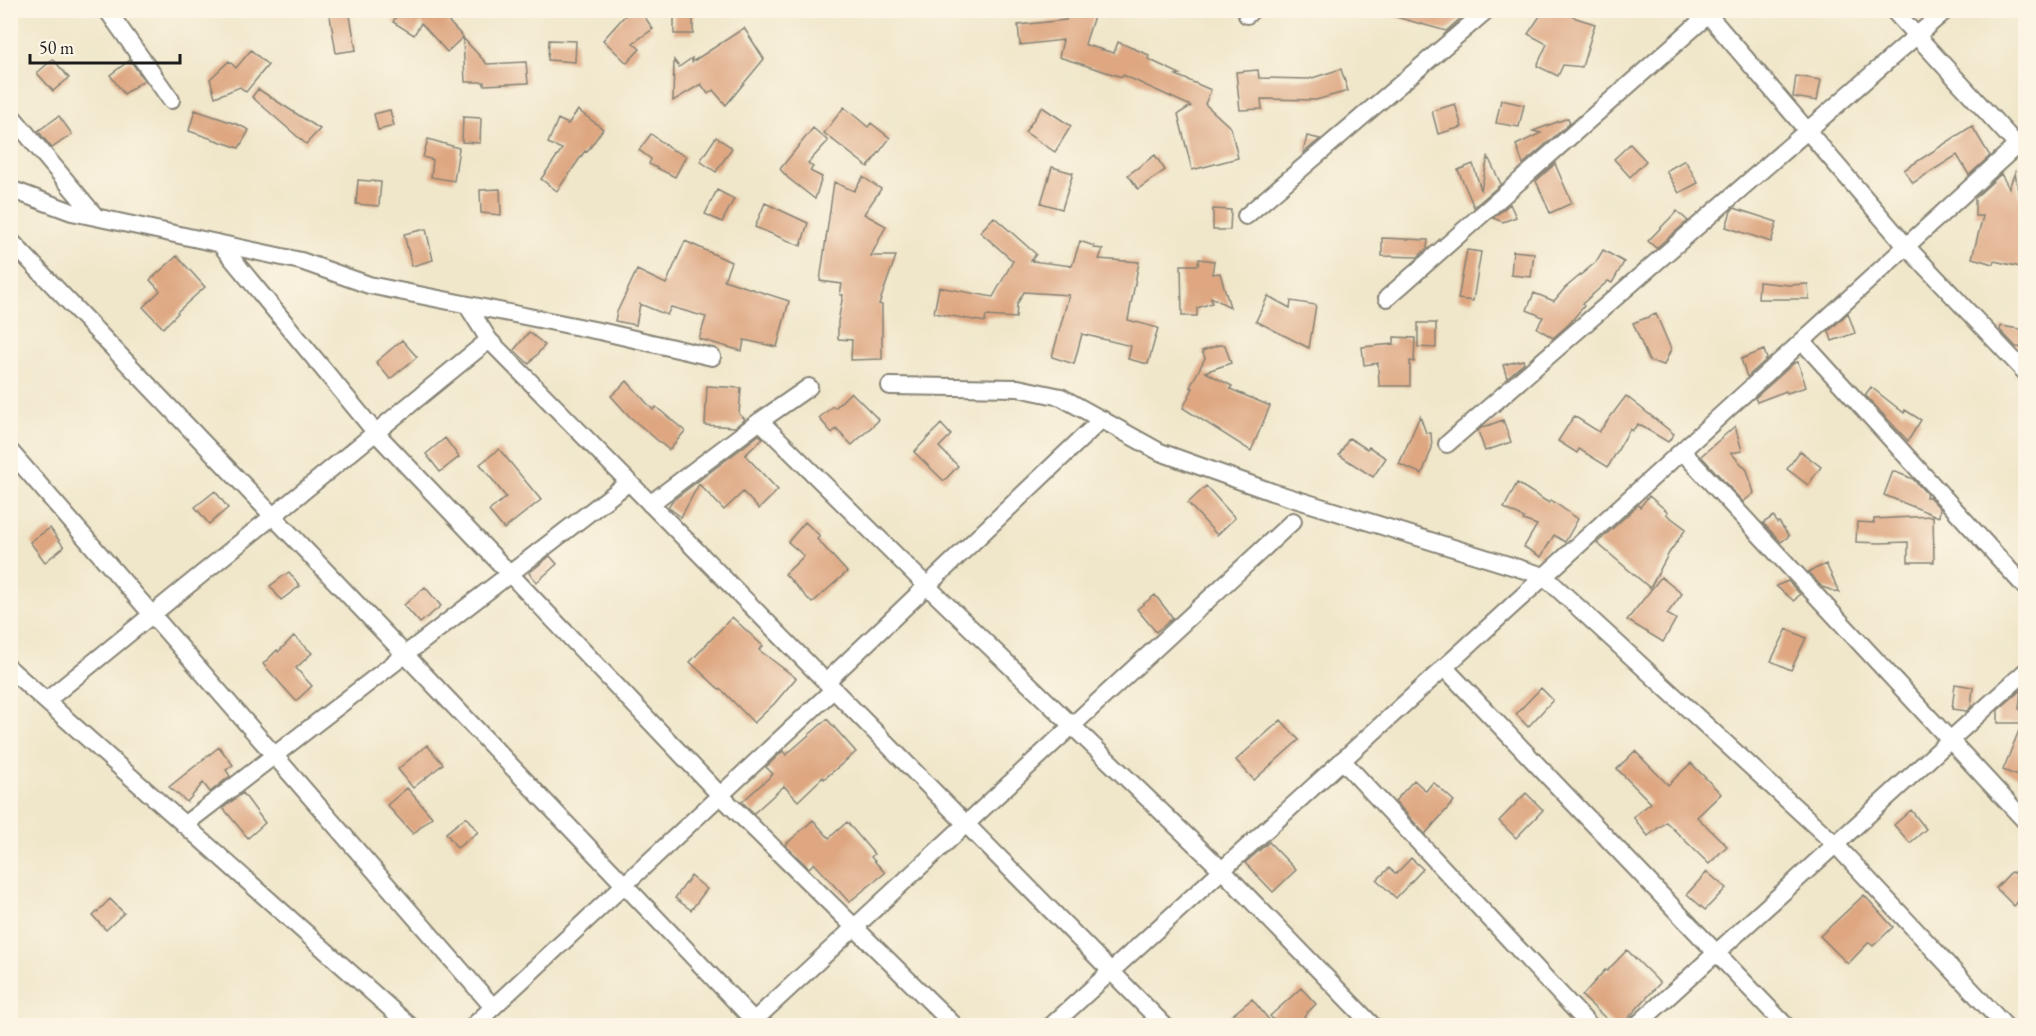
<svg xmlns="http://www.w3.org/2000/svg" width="2036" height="1036" viewBox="0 0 2036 1036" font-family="'EB Garamond',serif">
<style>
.building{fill:#dea782}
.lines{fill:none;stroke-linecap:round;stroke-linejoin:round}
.street-casing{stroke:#868274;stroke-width:20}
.street{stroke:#fff;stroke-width:16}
</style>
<rect width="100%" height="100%" fill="#fcf5e5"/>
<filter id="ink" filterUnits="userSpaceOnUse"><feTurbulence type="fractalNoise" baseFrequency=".0167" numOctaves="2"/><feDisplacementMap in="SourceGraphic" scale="12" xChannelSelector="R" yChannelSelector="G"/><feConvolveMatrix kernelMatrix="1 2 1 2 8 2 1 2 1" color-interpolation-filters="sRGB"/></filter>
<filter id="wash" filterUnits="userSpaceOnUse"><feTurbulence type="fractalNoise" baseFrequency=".008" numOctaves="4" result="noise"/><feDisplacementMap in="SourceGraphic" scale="24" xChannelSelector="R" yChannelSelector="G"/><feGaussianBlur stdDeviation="1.35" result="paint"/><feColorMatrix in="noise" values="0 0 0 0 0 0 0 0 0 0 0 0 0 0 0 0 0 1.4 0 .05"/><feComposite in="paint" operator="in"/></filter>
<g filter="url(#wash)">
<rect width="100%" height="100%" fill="#f0e7cb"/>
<g id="blocks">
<path class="building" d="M 329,10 L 349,10 L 356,50 L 336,53 Z
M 400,10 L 438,10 L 463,37 L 447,52 L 421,23 L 414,35 L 393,22 Z
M 630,10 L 640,10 L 653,29 L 633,43 L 640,49 L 627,63 L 603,40 Z
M 674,10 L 693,10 L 693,34 L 674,34 Z
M 1069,10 L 1096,10 L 1085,44 L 1086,45 L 1114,53 L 1118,42 L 1149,55 L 1148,59 L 1180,74 L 1176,75 L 1211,90 L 1205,104 L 1231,128 L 1238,158 L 1192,170 L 1178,114 L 1191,106 L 1123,75 L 1122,77 L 1059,57 L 1063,40 L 1020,45 L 1018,25 L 1066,20 Z
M 1390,10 L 1470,10 L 1446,31 L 1389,15 Z
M 1544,10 L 1565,10 L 1576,18 L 1595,24 L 1582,67 L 1563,65 L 1558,76 L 1537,66 L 1547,44 L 1528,34 Z
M 744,28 L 764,59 L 726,105 L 713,90 L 708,94 L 701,84 L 673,101 L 674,60 L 679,67 L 692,58 L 692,62 Z
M 463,38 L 487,64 L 526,62 L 528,83 L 484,85 L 484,82 L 465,82 Z
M 549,40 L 576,41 L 575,62 L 548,60 Z
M 251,50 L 268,65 L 246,92 L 240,87 L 215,97 L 210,79 L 229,61 L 236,68 Z
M 53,59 L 69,78 L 53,91 L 37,73 Z
M 130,60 L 144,80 L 124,94 L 110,75 Z
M 1341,69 L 1348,91 L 1316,100 L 1261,99 L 1262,109 L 1240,110 L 1236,72 L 1258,70 L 1259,78 L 1309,79 Z
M 1796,76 L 1821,80 L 1817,101 L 1793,97 Z
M 258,89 L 320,129 L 306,144 L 252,97 Z
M 1501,100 L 1524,105 L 1519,127 L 1496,123 Z
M 1455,104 L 1462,127 L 1438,134 L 1432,111 Z
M 844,107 L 868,127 L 871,123 L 890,138 L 868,167 L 824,133 Z
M 1042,107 L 1071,126 L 1055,152 L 1025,132 Z
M 195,110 L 239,125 L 249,130 L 239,148 L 189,131 Z
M 390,110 L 394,126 L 378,130 L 374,114 Z
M 578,110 L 603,129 L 587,152 L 585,151 L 557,191 L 541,179 L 562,149 L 548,143 L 558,119 L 568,124 Z
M 59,116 L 72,134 L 52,148 L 38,131 Z
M 463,117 L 481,118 L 480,143 L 462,142 Z
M 1568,118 L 1570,123 L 1523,164 L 1516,145 L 1541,133 L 1533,131 Z
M 1972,126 L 1990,156 L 1969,175 L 1957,155 L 1913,183 L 1904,170 Z
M 813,128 L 828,141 L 808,163 L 813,167 L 810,171 L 822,177 L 815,199 L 788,178 L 780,169 Z
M 651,134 L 673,150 L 686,156 L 675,177 L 649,164 L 651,159 L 639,150 Z
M 1307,136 L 1320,139 L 1303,153 Z
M 716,137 L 732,148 L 716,172 L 700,161 Z
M 428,139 L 459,148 L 454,181 L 431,177 L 433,160 L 423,157 Z
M 1630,144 L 1646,161 L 1630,177 L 1614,159 Z
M 1155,155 L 1165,170 L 1138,189 L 1128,175 Z
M 1488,157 L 1501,184 L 1474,207 L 1458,170 L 1473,164 L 1481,190 Z
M 1685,160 L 1698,183 L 1679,193 L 1666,171 Z
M 1555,164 L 1572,203 L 1550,213 L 1536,181 Z
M 1052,167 L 1073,173 L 1062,209 L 1041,203 Z
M 2015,172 L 2019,197 L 2025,196 L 2025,268 L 1994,261 L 1993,264 L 1972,258 L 1983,216 L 1975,216 L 1975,198 L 2001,174 L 2009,188 Z
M 863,177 L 881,189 L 864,214 L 886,226 L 871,256 L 896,256 L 879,304 L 882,305 L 882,359 L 851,360 L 852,340 L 838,339 L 838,322 L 843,295 L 840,295 L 842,284 L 820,281 L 834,182 L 854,191 Z
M 358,180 L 381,182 L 379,206 L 356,204 Z
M 500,189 L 501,215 L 481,213 L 480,190 Z
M 717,190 L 734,199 L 722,222 L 705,214 Z
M 765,203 L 808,223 L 801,246 L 755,227 Z
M 1510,204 L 1516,217 L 1503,222 L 1493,218 Z
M 1734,208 L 1777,222 L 1771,242 L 1726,227 L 1731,211 Z
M 1213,209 L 1231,210 L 1230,230 L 1213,230 Z
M 1677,211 L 1688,221 L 1656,248 L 1648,241 Z
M 994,217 L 1036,254 L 1031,261 L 1072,266 L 1080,241 L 1094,246 L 1094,248 L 1103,249 L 1099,259 L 1139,262 L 1128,320 L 1158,328 L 1148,364 L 1128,359 L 1131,346 L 1082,334 L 1074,364 L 1052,357 L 1069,295 L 1024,292 L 1017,304 L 1016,318 L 986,316 L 985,322 L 934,313 L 939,287 L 993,297 L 1013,261 L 980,232 Z
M 426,229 L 433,260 L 412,266 L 404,234 Z
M 1382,238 L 1428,240 L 1427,248 L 1418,257 L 1382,256 Z
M 685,241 L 731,262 L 724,280 L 789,301 L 777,347 L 744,340 L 742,351 L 699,339 L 706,317 L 671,307 L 667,315 L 640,304 L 636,325 L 615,321 L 617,312 L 637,270 L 666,284 Z
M 1467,250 L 1481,252 L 1473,301 L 1458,299 Z
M 1603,250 L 1624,262 L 1612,283 L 1608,281 L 1582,304 L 1584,306 L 1569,324 L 1553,338 L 1537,328 L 1543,317 L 1527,310 L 1534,293 L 1554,301 L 1565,288 L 1596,262 Z
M 1513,251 L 1534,253 L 1531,277 L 1511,275 Z
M 177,256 L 205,287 L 177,312 L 178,313 L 163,328 L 143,307 L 160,291 L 150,280 Z
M 1199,259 L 1214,261 L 1212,274 L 1220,273 L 1230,307 L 1211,297 L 1212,303 L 1197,308 L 1197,316 L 1182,316 L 1181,265 L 1198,265 Z
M 1759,282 L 1789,285 L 1808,284 L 1809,299 L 1758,299 Z
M 1268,296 L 1290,308 L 1291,301 L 1316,305 L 1309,348 L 1256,321 Z
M 1848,313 L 1855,333 L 1832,341 L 1829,331 Z
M 1656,314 L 1671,349 L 1664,365 L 1649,361 L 1633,323 Z
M 1418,323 L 1436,323 L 1436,348 L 1418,347 Z
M 2001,326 L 2025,330 L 2025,348 L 2016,347 L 2000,330 Z
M 529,332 L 545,345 L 529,364 L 514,350 Z
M 1394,337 L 1415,338 L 1414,362 L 1410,361 L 1410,386 L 1379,386 L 1378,363 L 1364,365 L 1362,347 L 1394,344 Z
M 402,340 L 417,357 L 390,379 L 376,362 Z
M 1219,345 L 1225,345 L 1231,363 L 1205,372 L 1232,386 L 1230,389 L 1270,406 L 1251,451 L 1183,408 L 1193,388 L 1190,387 L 1205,358 L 1202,351 Z
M 1764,350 L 1767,359 L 1747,377 L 1741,359 Z
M 1523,360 L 1524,363 L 1507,378 L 1503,365 Z
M 1798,362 L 1806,387 L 1787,393 L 1786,391 L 1757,402 L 1755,398 L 1794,363 Z
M 627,381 L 653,410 L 656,407 L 685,431 L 669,450 L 630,417 L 611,396 Z
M 707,386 L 741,388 L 739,414 L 745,419 L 735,427 L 705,425 Z
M 1871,387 L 1904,413 L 1905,410 L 1921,420 L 1908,441 L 1865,395 Z
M 851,392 L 879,420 L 852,445 L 836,429 L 832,433 L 819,418 L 833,406 L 835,408 Z
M 1626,396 L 1674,434 L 1668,442 L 1638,424 L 1632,431 L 1630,429 L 1608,467 L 1579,449 L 1577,453 L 1558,441 L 1574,416 L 1599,432 Z
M 1420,416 L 1426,433 L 1431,433 L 1432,448 L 1422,474 L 1399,464 Z
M 1503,420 L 1511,442 L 1485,451 L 1478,431 L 1481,428 Z
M 941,424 L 951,435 L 939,447 L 958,466 L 944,481 L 914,452 Z
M 1735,426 L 1742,451 L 1731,453 L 1747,470 L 1754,493 L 1743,502 L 1701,456 Z
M 759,435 L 763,438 L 745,455 L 778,490 L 759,509 L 743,492 L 724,510 L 699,484 L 681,517 L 668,507 L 672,501 Z
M 445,438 L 459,457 L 440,472 L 426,454 Z
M 1349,438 L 1367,449 L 1369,447 L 1386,458 L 1373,477 L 1339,455 Z
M 499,449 L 541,500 L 504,529 L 489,511 L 506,497 L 480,464 Z
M 1800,451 L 1821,467 L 1808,485 L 1787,469 Z
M 1893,471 L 1913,479 L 1927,494 L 1926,497 L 1929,497 L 1940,508 L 1939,517 L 1884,495 Z
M 1517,483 L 1549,503 L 1551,500 L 1578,519 L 1565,542 L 1554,535 L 1541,557 L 1524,547 L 1537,525 L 1523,520 L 1524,518 L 1504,508 Z
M 1206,486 L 1235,518 L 1217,535 L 1188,503 Z
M 215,491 L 228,508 L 209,524 L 195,507 Z
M 1649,496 L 1668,512 L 1666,514 L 1686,529 L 1669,553 L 1650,588 L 1597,543 L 1638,505 L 1640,507 Z
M 1774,516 L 1777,523 L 1779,522 L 1789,536 L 1781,542 L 1763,523 Z
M 1933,516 L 1934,562 L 1908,562 L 1908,542 L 1880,543 L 1856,542 L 1857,522 L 1874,523 L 1874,519 Z
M 805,522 L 820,536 L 817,539 L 847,572 L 812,603 L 785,574 L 804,556 L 788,542 Z
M 50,528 L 64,547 L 45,562 L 30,542 Z
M 550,556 L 557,564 L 537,582 L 529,573 Z
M 1826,564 L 1840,593 L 1822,587 L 1808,572 Z
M 289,572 L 300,586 L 281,600 L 270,586 Z
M 1661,577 L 1682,594 L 1667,614 L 1676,619 L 1663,642 L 1627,620 Z
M 1788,581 L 1800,594 L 1794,601 L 1776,586 Z
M 425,587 L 441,606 L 420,623 L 404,605 Z
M 1155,595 L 1173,618 L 1156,632 L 1137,609 Z
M 732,617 L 763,646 L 759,650 L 796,678 L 774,704 L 754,723 L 721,689 L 720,690 L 690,662 Z
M 1787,629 L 1806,638 L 1791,670 L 1771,661 Z
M 294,636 L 312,653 L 296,668 L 312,686 L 296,701 L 263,664 L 277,650 L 278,652 Z
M 1955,684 L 1973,687 L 1971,707 L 1967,711 L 1952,709 Z
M 1541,688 L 1553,700 L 1528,727 L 1516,714 Z
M 2021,690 L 2019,709 L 2025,711 L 2025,779 L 2003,770 L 2022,723 L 1998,723 L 1998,710 Z
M 827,719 L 856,752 L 824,779 L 823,777 L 798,801 L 784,786 L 754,813 L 742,802 L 773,774 L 766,767 L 783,751 L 786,755 Z
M 1281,720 L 1299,740 L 1254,780 L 1236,760 Z
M 427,745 L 443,764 L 413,788 L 398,769 Z
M 219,747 L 233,765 L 226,770 L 230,776 L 210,792 L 203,783 L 187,802 L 169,787 Z
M 1635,751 L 1668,785 L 1691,763 L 1721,794 L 1697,817 L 1727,846 L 1709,864 L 1666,822 L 1648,836 L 1633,817 L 1651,803 L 1617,769 Z
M 1414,780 L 1426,791 L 1433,782 L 1454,801 L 1425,834 L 1395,801 Z
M 407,788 L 432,817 L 413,834 L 387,805 Z
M 243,793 L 265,823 L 248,838 L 223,808 Z
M 1526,793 L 1543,810 L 1516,838 L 1499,821 Z
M 1911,810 L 1926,829 L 1910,843 L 1894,825 Z
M 466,817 L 478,832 L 457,848 L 446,833 Z
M 813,820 L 829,838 L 847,822 L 874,854 L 871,857 L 885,873 L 849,902 L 814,863 L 809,868 L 785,845 Z
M 1269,842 L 1296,870 L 1273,892 L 1245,863 Z
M 1411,858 L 1423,869 L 1396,898 L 1377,880 L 1389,868 L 1396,874 Z
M 2025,861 L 2025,894 L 2014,906 L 1996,888 L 2011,872 L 2013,873 Z
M 1707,872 L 1726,888 L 1705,910 L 1687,894 Z
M 691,876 L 707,889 L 691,910 L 675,898 Z
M 1864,895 L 1893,927 L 1873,946 L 1869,942 L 1848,964 L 1820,936 Z
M 110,899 L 124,913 L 106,930 L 93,916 Z
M 1627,950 L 1660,983 L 1621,1026 L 1614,1026 L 1582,996 L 1605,970 L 1607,971 Z
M 1301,988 L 1316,1004 L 1304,1016 L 1312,1026 L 1279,1026 L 1270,1016 Z
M 1252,999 L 1274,1026 L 1240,1026 L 1231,1016 Z"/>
</g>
</g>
<g filter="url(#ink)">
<use href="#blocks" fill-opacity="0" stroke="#868274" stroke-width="1.5"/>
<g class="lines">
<defs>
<path id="street" d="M 107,10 L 171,100
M 1704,10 L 1906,246 L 2026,373
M 1893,10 L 2026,155
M 1247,15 L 1252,10
M 10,114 L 96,217
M 10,189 L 72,212 L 301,261 L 369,285 L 604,332 L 712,357
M 1246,216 L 1487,10
M 10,240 L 759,1026
M 220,244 L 376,433 L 720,795 L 955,1026
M 1387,298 L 1708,15
M 467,305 L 489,340 L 1165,1026
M 1802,341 L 2026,588
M 890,386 L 1018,388 L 1061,397 L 1160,452 L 1272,492 L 1544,576 L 1835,844 L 2005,1026
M 809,387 L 760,421 L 927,586 L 1222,870 L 1373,1026
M 1447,444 L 1946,10
M 10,451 L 493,1007
M 1682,451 L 2026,822
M 650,504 L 760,421
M 1444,667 L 1786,1026
M 10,669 L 410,1026
M 826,682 L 1102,419
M 46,701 L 489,340
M 1342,760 L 1590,1026
M 184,825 L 629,482
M 473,1026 L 834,689
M 748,1026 L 1293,521
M 1051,1026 L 2026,137
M 1636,1026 L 2026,671"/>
</defs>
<use href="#street" class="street-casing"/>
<use href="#street" class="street"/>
</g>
</g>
<rect width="2036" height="1036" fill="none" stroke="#fcf5e5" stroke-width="36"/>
<path d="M30 54v9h150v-9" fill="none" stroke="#1c1c1c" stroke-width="3"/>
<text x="39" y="54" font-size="18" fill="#1c1c1c" stroke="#fcf5e5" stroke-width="4.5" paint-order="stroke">50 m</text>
</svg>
